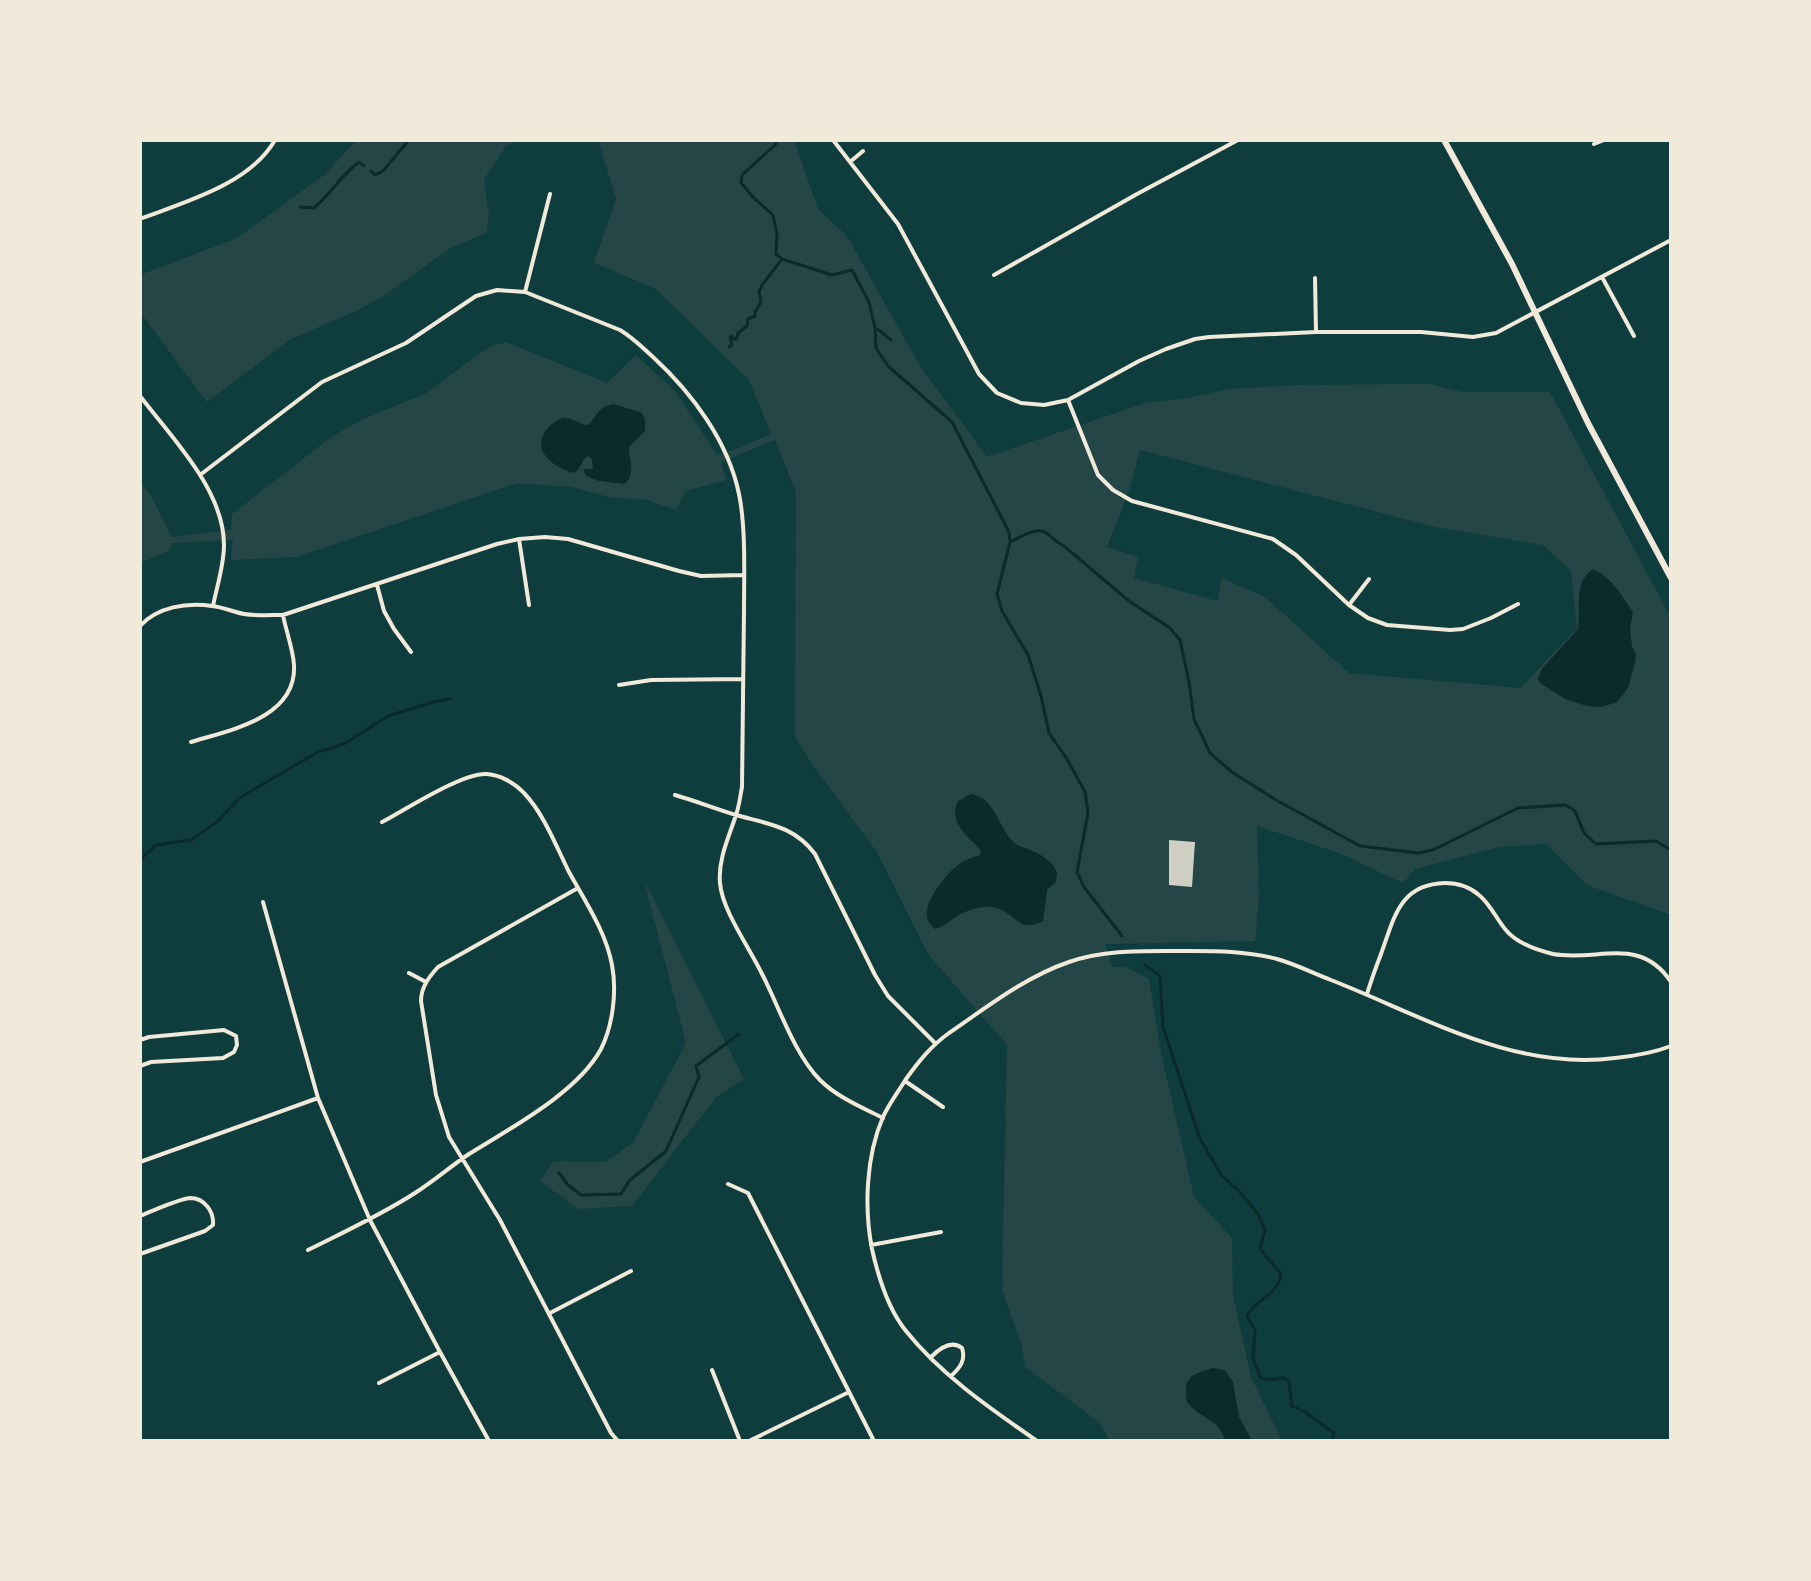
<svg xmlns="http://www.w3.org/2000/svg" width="1811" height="1581" viewBox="0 0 1811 1581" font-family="'Source Sans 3',sans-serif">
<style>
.green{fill:#244646;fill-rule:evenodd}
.water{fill:#0a2a2b}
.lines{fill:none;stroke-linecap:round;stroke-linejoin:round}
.stream{stroke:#0a2a2b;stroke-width:3}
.building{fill:#cfcfc3}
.minor{stroke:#f1e9da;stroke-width:4}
.primary{stroke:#f1e9da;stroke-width:6}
</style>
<rect width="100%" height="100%" fill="#0f3d3e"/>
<path class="green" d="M 357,140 L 518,140 L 506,146 L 484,179 L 489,216 L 486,233 L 452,247 L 382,297 L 356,311 L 291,339 L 207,402 L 140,312 L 140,275 L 237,238 L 324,175 Z
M 593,140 L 794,140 L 818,209 L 847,236 L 920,366 L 987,457 L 1148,402 L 1183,399 L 1229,389 L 1298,385 L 1429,384 L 1462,392 L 1550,392 L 1671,618 L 1671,915 L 1587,885 L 1546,844 L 1499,847 L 1415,869 L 1403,883 L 1339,853 L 1257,826 L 1259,898 L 1255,941 L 1105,944 L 1112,967 L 1125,967 L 1149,979 L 1161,1053 L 1194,1197 L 1232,1238 L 1233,1296 L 1251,1377 L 1282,1441 L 1110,1441 L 1099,1422 L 1025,1367 L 1022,1345 L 1002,1290 L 1007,1045 L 928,954 L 877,852 L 814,767 L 795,737 L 796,492 L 775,440 L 721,462 L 726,480 L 686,491 L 676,510 L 644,499 L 613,498 L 571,487 L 517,483 L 297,557 L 231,560 L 233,540 L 172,543 L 169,551 L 140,563 L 140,482 L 151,496 L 172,537 L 231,530 L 232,514 L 330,438 L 357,422 L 426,393 L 489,347 L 506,342 L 607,383 L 636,355 L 675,391 L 717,455 L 734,450 L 771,434 L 749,380 L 656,289 L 594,263 L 616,199 L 599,142 ZM 1140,450 L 1435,527 L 1543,545 L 1571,571 L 1577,628 L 1521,688 L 1349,673 L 1265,597 L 1222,578 L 1217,601 L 1134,578 L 1138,557 L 1107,547 L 1129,491 Z
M 644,880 L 744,1079 L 716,1097 L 632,1206 L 578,1209 L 540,1181 L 554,1161 L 605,1162 L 633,1143 L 686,1043 Z"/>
<path class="water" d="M 614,404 L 642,413 L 645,420 L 645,431 L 629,447 C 629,461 636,473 625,484 L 599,481 L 586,476 L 583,469 L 593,469 L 592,459 L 588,456 C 582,459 581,469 574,473 C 553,468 529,449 548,428 C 551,424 558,419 564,418 C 572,417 580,425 588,425 C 599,415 596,407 614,404 Z
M 1592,569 C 1611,576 1622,596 1633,612 L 1630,628 L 1632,646 L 1636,655 L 1635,663 L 1628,688 L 1617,702 L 1602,707 L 1587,706 L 1565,699 L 1540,683 L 1538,679 L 1542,669 L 1578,629 C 1581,607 1573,585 1592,569 Z
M 971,794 C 997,798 999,832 1016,844 C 1020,847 1024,847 1028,849 C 1041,854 1051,860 1057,872 L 1056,882 L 1047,890 L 1043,921 C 1018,935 1014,910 993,907 C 980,906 968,910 957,916 C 949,921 944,927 935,929 C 930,924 926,920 927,912 C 927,898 947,873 958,865 C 965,859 973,858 981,854 L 980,849 C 967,836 948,821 958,801 Z
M 1213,1368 L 1225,1370 L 1233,1382 L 1239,1417 L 1252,1441 L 1225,1441 C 1221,1420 1199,1418 1187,1402 C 1183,1377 1190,1375 1213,1368 Z"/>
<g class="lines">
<path class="stream" d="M 776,140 L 776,144 L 742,175 L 741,183 L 754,198 L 773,215 L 777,234 L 776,254 L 782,259 L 832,275 L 852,270 L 869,302 L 875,328 L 876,348 L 888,366 L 952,422 L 1009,532 L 1010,542 L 997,594 L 1002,611 L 1028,655 L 1041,696 L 1049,733 L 1067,759 L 1085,792 L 1088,813 L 1077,872 L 1084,887 L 1122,936
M 371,171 L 375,175 L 383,171 L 409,140
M 300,207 L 314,208 C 331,194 341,175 359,162 L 364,166
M 875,328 C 882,331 885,336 891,340
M 729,347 L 732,345 L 730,337 L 731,336 L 734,339 L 737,338 L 738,333 L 747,326 L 748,319 L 755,316 L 755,312 L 761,302 L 759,292 L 762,285 L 782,259
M 1010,542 C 1022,537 1037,525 1048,534 C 1054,539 1057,543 1064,546 L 1129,601 L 1170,628 L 1180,640 L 1189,682 L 1194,719 L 1210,753 L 1232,772 L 1276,800 L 1360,846 L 1418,853 L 1433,850 L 1518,808 L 1566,805 L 1575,811 L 1584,833 L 1596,844 L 1656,841 L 1671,850
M 140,860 L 156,845 L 191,840 L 218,821 L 239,798 L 318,752 L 344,744 L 388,716 L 433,702 L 450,699
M 1145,965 L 1160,976 L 1163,1027 L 1200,1139 L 1222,1176 L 1240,1192 L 1258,1214 L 1265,1230 L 1260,1249 L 1281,1274 C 1277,1297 1254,1299 1247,1317 L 1255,1330 L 1253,1358 L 1261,1378 L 1269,1380 L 1283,1378 L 1289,1381 L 1292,1406 L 1305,1412 L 1334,1433 L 1332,1441
M 559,1173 L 568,1185 L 581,1195 L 621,1194 L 630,1180 L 666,1151 L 699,1077 L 696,1066 L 739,1034"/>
</g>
<path class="building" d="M 1169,840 L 1195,842 L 1192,887 L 1169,885 Z"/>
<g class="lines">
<path class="minor" d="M 833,140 L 898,224 L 979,374 L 997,393 L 1021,403 L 1044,405 L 1068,400 L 1139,361 L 1166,349 L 1195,339 L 1209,337 L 1316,332 L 1421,332 L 1473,337 L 1496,333 L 1671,240
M 1594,144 L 1604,140
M 850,162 L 863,151
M 140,219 C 185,202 250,184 275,140
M 994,275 L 1137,194 L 1238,140
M 1602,277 L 1634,336
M 1315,278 L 1316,332
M 525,292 L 550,194
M 140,396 C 172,438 224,490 224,545 C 224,565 217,586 213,606
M 1068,400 L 1098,475 L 1113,490 L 1132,501 L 1273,539 L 1296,555 L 1349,605 L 1368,618 L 1387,625 L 1450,630 L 1463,629 L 1491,618 L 1518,604
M 200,475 L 322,382 L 406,343 L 476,296 L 497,290 L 525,292 L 620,330 C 632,337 642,347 653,357 C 692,393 728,441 739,494 C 746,528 744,575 744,610 C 743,669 743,728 742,787 C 740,797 739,808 735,818 C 728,839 718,860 720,883 C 722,910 749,947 761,972 C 778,1004 794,1054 820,1080 C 837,1097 861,1107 883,1118
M 519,539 L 529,605
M 377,585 L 384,611 L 394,629 L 411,652
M 1349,605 L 1369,579
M 140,626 C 157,607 187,602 212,606 C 223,607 233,612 244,614 C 256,616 270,615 283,615 L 497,544 L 519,539 L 545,537 L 568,539 L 679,571 L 701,576 L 744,575
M 619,685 L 651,680 L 743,679
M 191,742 C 230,730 297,718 294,665 C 293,649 286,631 283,615
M 675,795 C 696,801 716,809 736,815 C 768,824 794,826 815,854 L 875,975 L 888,996 L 935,1043
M 578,888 L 438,967 C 429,977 421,987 421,1001 L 436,1095 L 449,1137 L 500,1220 L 611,1433 L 618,1441
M 263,902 L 318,1098 L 370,1220 L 440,1352 L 489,1441
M 409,973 L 426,982
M 1367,994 C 1371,981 1376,967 1381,954 C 1394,919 1399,884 1445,883 C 1457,883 1470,887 1479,895 C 1490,904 1496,918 1505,929 C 1516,943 1536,950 1553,954 C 1598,962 1640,935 1671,982
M 140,1040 L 149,1037 L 224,1030 L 236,1036 L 237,1045 L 234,1052 L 223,1058 L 151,1062 L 140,1066
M 905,1081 L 943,1107
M 140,1162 L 318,1098
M 728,1184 L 748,1193 L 874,1441
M 140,1216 C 152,1211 179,1199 190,1198 C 205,1198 214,1212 213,1225 L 205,1231 L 140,1254
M 871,1245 L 941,1232
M 308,1250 C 344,1232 381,1215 415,1193 C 434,1181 451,1166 469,1154 C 511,1128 578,1092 601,1049 C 613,1025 617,991 612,965 C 606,932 585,901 569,872 C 556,846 544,814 524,793 C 515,783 500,775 487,774 C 463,772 405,810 382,822
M 550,1313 L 631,1271
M 931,1357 C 939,1349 951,1339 962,1348 C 966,1360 960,1368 951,1376
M 712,1370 L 740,1441
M 379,1383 L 440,1352
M 749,1441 L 849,1392
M 1037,1441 C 991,1409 941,1375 906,1331 C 888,1309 878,1276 872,1249 C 864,1208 866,1156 883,1117 C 889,1104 898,1092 906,1079 C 919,1061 931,1046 949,1033 C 987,1007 1025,977 1069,962 C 1104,950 1140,951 1176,951 C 1211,951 1243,950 1277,959 C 1295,964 1313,973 1331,980 C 1423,1016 1513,1071 1615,1058 C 1635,1056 1653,1053 1671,1046"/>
<path class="primary" d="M 1444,140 L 1512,264 L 1588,423 L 1671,578"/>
</g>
<rect width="1811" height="1581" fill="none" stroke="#f1e9da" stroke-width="284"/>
</svg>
